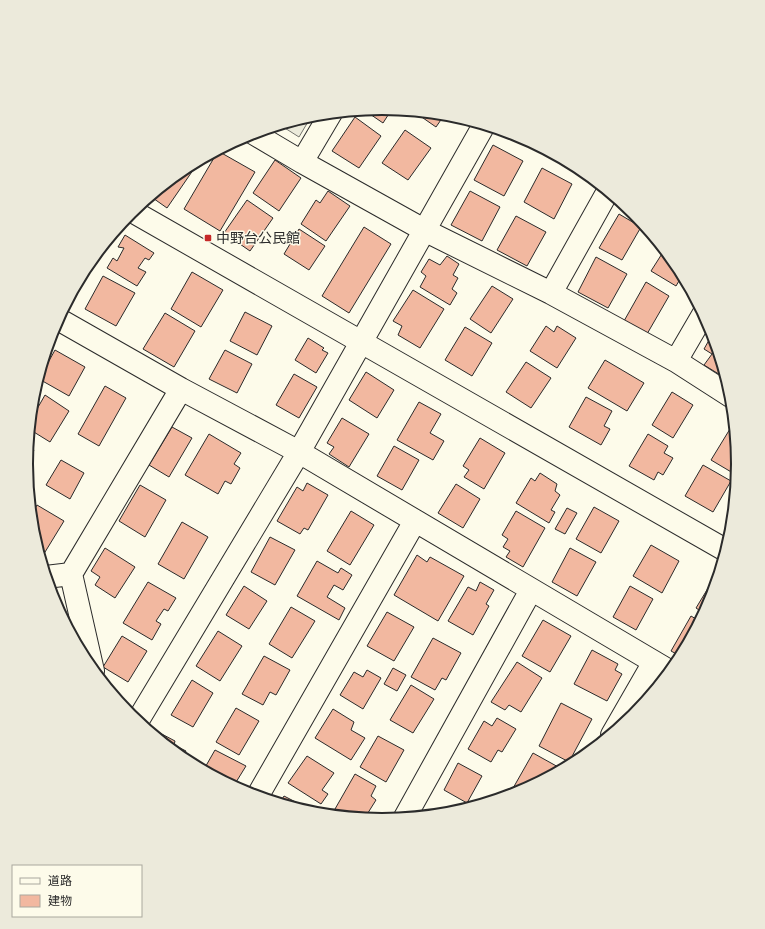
<svg xmlns="http://www.w3.org/2000/svg" width="765" height="929" viewBox="0 0 765 929" font-family="'Asap Condensed','Noto Sans JP',sans-serif">
<style>
.green{fill:#ecebdb;stroke:#74746e}
.building{fill:#f2b8a0;stroke:#2b2b2b}
.lines{fill:none;stroke-linecap:round;stroke-linejoin:round}
.minor-casing{stroke:#2b2b2b;stroke-width:24}
.minor{stroke:#fdfbea;stroke-width:22}
.poi-dot{fill:#c62828;stroke:#fdfbea;stroke-width:1.5}
.labels{text-anchor:middle;dominant-baseline:central;stroke-width:3;stroke-linejoin:round;paint-order:stroke}
.poi-label{font-size:14px;fill:#2b2b2b;stroke:#fdfbea;text-anchor:start}
.rim{fill:none;stroke:#2b2b2b;stroke-width:2}
</style>
<rect width="100%" height="100%" fill="#fdfbea"/>
<path class="green" d="M 312,115 L 299,137 L 280,125 Z"/>
<path class="building" d="M 383,108 L 392,109 L 383,123 L 364,110 Z
M 413,111 L 445,114 L 436,127 Z
M 355,117 L 381,136 L 359,168 L 332,151 Z
M 405,130 L 431,148 L 408,180 L 382,163 Z
M 506,131 L 519,135 L 536,144 L 535,146 Z
M 493,145 L 523,161 L 504,196 L 474,180 Z
M 218,151 L 255,172 L 220,231 L 184,209 Z
M 559,156 L 581,168 L 588,174 L 588,175 L 557,159 Z
M 200,160 L 167,208 L 150,196 L 185,168 Z
M 275,160 L 301,178 L 279,211 L 253,193 Z
M 542,168 L 572,184 L 554,219 L 524,202 Z
M 328,191 L 350,206 L 326,241 L 301,224 L 316,200 L 320,203 Z
M 470,191 L 500,207 L 482,241 L 451,225 Z
M 247,200 L 273,218 L 250,251 L 224,233 Z
M 619,214 L 641,227 L 622,260 L 599,248 Z
M 516,216 L 546,232 L 527,266 L 497,250 Z
M 364,227 L 391,244 L 349,313 L 322,296 Z
M 299,229 L 325,246 L 309,270 L 284,254 Z
M 125,235 L 154,253 L 149,260 L 145,258 L 138,268 L 146,272 L 137,286 L 107,268 L 113,258 L 117,261 L 124,248 L 118,247 Z
M 665,249 L 679,267 L 683,274 L 676,286 L 651,271 Z
M 447,256 L 459,264 L 453,275 L 458,278 L 452,289 L 457,293 L 450,305 L 420,287 L 426,276 L 421,272 L 429,259 L 440,265 Z
M 596,257 L 627,274 L 608,308 L 578,292 Z
M 192,272 L 223,290 L 201,327 L 171,309 Z
M 103,276 L 135,293 L 116,326 L 85,309 Z
M 646,282 L 669,296 L 647,334 L 624,321 Z
M 492,286 L 513,299 L 491,333 L 470,319 Z
M 413,290 L 444,309 L 420,348 L 398,335 L 402,326 L 393,321 Z
M 245,312 L 272,326 L 257,355 L 230,341 Z
M 165,313 L 195,331 L 174,367 L 143,349 Z
M 546,326 L 554,332 L 557,326 L 576,338 L 557,368 L 530,351 Z
M 465,327 L 492,343 L 472,376 L 445,360 Z
M 713,333 L 725,371 L 722,376 L 704,365 L 712,354 L 704,349 Z
M 308,338 L 324,348 L 322,350 L 328,353 L 316,373 L 295,360 Z
M 55,350 L 85,367 L 69,396 L 39,379 Z
M 225,350 L 252,364 L 237,393 L 209,379 Z
M 605,360 L 644,383 L 627,411 L 588,388 Z
M 526,362 L 551,378 L 531,408 L 506,392 Z
M 366,372 L 394,390 L 377,418 L 349,400 Z
M 294,374 L 317,387 L 299,418 L 276,405 Z
M 105,386 L 126,398 L 99,446 L 78,434 Z
M 672,392 L 693,405 L 673,438 L 652,425 Z
M 45,395 L 69,411 L 50,442 L 29,429 L 32,406 L 37,409 Z
M 586,397 L 612,411 L 604,426 L 610,429 L 601,445 L 569,427 Z
M 419,402 L 441,414 L 430,433 L 444,441 L 433,460 L 397,440 Z
M 342,418 L 369,434 L 349,467 L 329,454 L 334,447 L 327,443 Z
M 733,424 L 735,426 L 739,465 L 738,476 L 711,460 Z
M 172,427 L 192,438 L 169,477 L 149,465 Z
M 209,434 L 241,453 L 234,464 L 240,468 L 231,484 L 225,481 L 218,494 L 185,475 Z
M 648,434 L 668,446 L 664,453 L 673,458 L 663,475 L 658,472 L 654,480 L 629,466 Z
M 480,438 L 505,453 L 484,489 L 464,477 L 469,470 L 463,466 Z
M 28,446 L 34,450 L 26,463 Z
M 394,446 L 419,460 L 402,490 L 377,476 Z
M 61,460 L 84,473 L 70,499 L 46,485 Z
M 703,465 L 731,481 L 713,512 L 685,496 Z
M 540,473 L 557,484 L 555,491 L 560,495 L 551,510 L 555,512 L 549,523 L 516,503 L 531,478 L 535,481 Z
M 307,483 L 328,495 L 308,530 L 304,528 L 300,534 L 277,521 L 297,487 L 303,491 Z
M 456,484 L 480,499 L 463,528 L 438,513 Z
M 140,485 L 166,500 L 145,537 L 119,521 Z
M 37,505 L 64,521 L 42,557 L 40,557 L 33,534 L 31,515 Z
M 594,507 L 619,521 L 601,553 L 576,539 Z
M 567,508 L 577,513 L 565,534 L 555,529 Z
M 351,511 L 374,525 L 350,565 L 327,551 Z
M 516,511 L 545,528 L 523,567 L 506,557 L 510,551 L 503,547 L 508,539 L 502,535 Z
M 182,522 L 208,537 L 184,579 L 158,564 Z
M 270,537 L 295,550 L 275,585 L 251,572 Z
M 651,545 L 679,561 L 662,593 L 633,576 Z
M 105,548 L 135,567 L 115,598 L 95,585 L 100,577 L 91,571 Z
M 570,548 L 596,562 L 577,596 L 552,582 Z
M 417,555 L 427,562 L 430,557 L 464,576 L 438,621 L 394,595 Z
M 317,561 L 338,573 L 341,568 L 352,575 L 343,590 L 334,585 L 327,597 L 345,608 L 339,620 L 297,596 Z
M 716,575 L 719,577 L 712,601 L 705,614 L 696,608 Z
M 148,582 L 176,598 L 168,611 L 164,609 L 156,621 L 161,624 L 152,640 L 123,623 Z
M 480,582 L 494,590 L 486,604 L 489,606 L 473,635 L 448,621 L 468,587 L 476,591 Z
M 244,586 L 267,601 L 249,629 L 226,615 Z
M 630,586 L 653,599 L 636,630 L 613,617 Z
M 291,607 L 315,621 L 292,658 L 269,644 Z
M 387,612 L 414,627 L 394,661 L 367,646 Z
M 691,616 L 701,622 L 682,657 L 671,651 Z
M 543,620 L 571,636 L 550,672 L 522,656 Z
M 218,631 L 242,646 L 220,681 L 196,666 Z
M 122,636 L 147,651 L 128,682 L 103,667 Z
M 433,638 L 461,653 L 446,680 L 442,678 L 435,690 L 411,677 Z
M 592,650 L 618,664 L 615,670 L 622,674 L 607,701 L 574,684 Z
M 264,656 L 290,670 L 276,695 L 270,692 L 263,705 L 242,694 Z
M 517,662 L 542,678 L 521,712 L 509,705 L 505,710 L 491,702 Z
M 393,668 L 406,675 L 397,691 L 384,684 Z
M 367,670 L 381,678 L 363,709 L 340,695 L 354,672 L 363,677 Z
M 192,680 L 213,693 L 193,727 L 171,715 Z
M 411,685 L 434,699 L 413,733 L 390,720 Z
M 561,703 L 592,719 L 569,762 L 539,746 Z
M 236,708 L 259,721 L 239,755 L 216,742 Z
M 333,709 L 354,722 L 351,730 L 365,738 L 351,760 L 315,738 Z
M 497,718 L 516,729 L 502,752 L 498,750 L 491,762 L 468,749 L 484,721 L 492,726 Z
M 158,732 L 175,741 L 174,745 L 186,751 L 182,759 L 156,737 Z
M 378,736 L 404,750 L 386,782 L 360,767 Z
M 215,750 L 246,766 L 233,787 L 203,771 Z
M 533,753 L 560,768 L 556,774 L 519,794 L 508,797 Z
M 307,756 L 334,773 L 322,790 L 328,794 L 321,804 L 288,783 Z
M 458,763 L 482,776 L 467,803 L 444,790 Z
M 355,774 L 376,786 L 371,796 L 376,800 L 366,816 L 362,813 L 359,819 L 349,818 L 335,809 Z
M 284,796 L 313,811 L 311,814 L 279,804 Z
M 433,811 L 441,815 L 430,816 Z"/>
<g class="lines">
<defs>
<path id="minor" d="M 253,133 L 302,162 L 424,230 L 551,293 L 676,361 L 732,397
M 302,162 L 331,113
M 132,211 L 727,551
M 551,293 L 608,191
M 58,319 L 181,389 L 299,452 L 671,672
M 676,361 L 704,313
M 46,577 L 71,574
M 93,671 L 71,574 L 181,389
M 137,722 L 299,452 L 484,125
M 612,735 L 654,662
M 257,797 L 415,521
M 404,819 L 531,590"/>
</defs>
<use href="#minor" class="minor-casing"/>
<use href="#minor" class="minor"/>
</g>
<rect class="poi-dot" x="204" y="234" width="8" height="8" rx="2"/>
<g class="labels">
<g class="poi-label">
<text x="216" y="238">中野台公民館</text>
</g>
</g>
<path d="M0 0H765V929H0ZM33 464a349 349 0 1 1 698 0a349 349 0 1 1-698 0Z" fill="#eceadb" fill-rule="evenodd"/>
<path class="rim" d="M33 464a349 349 0 1 1 698 0a349 349 0 1 1-698 0Z"/>
<rect x="12" y="865" width="130" height="52" fill="#fdfbea" stroke="#a9a89e"/>
<rect x="20" y="878" width="20" height="6" fill="#fdfbea" stroke="#a9a89e"/>
<text x="48" y="885" font-size="12" fill="#2b2b2b">道路</text>
<rect x="20" y="895" width="20" height="12" fill="#f2b8a0" stroke="#a9a89e"/>
<text x="48" y="905" font-size="12" fill="#2b2b2b">建物</text>
</svg>
